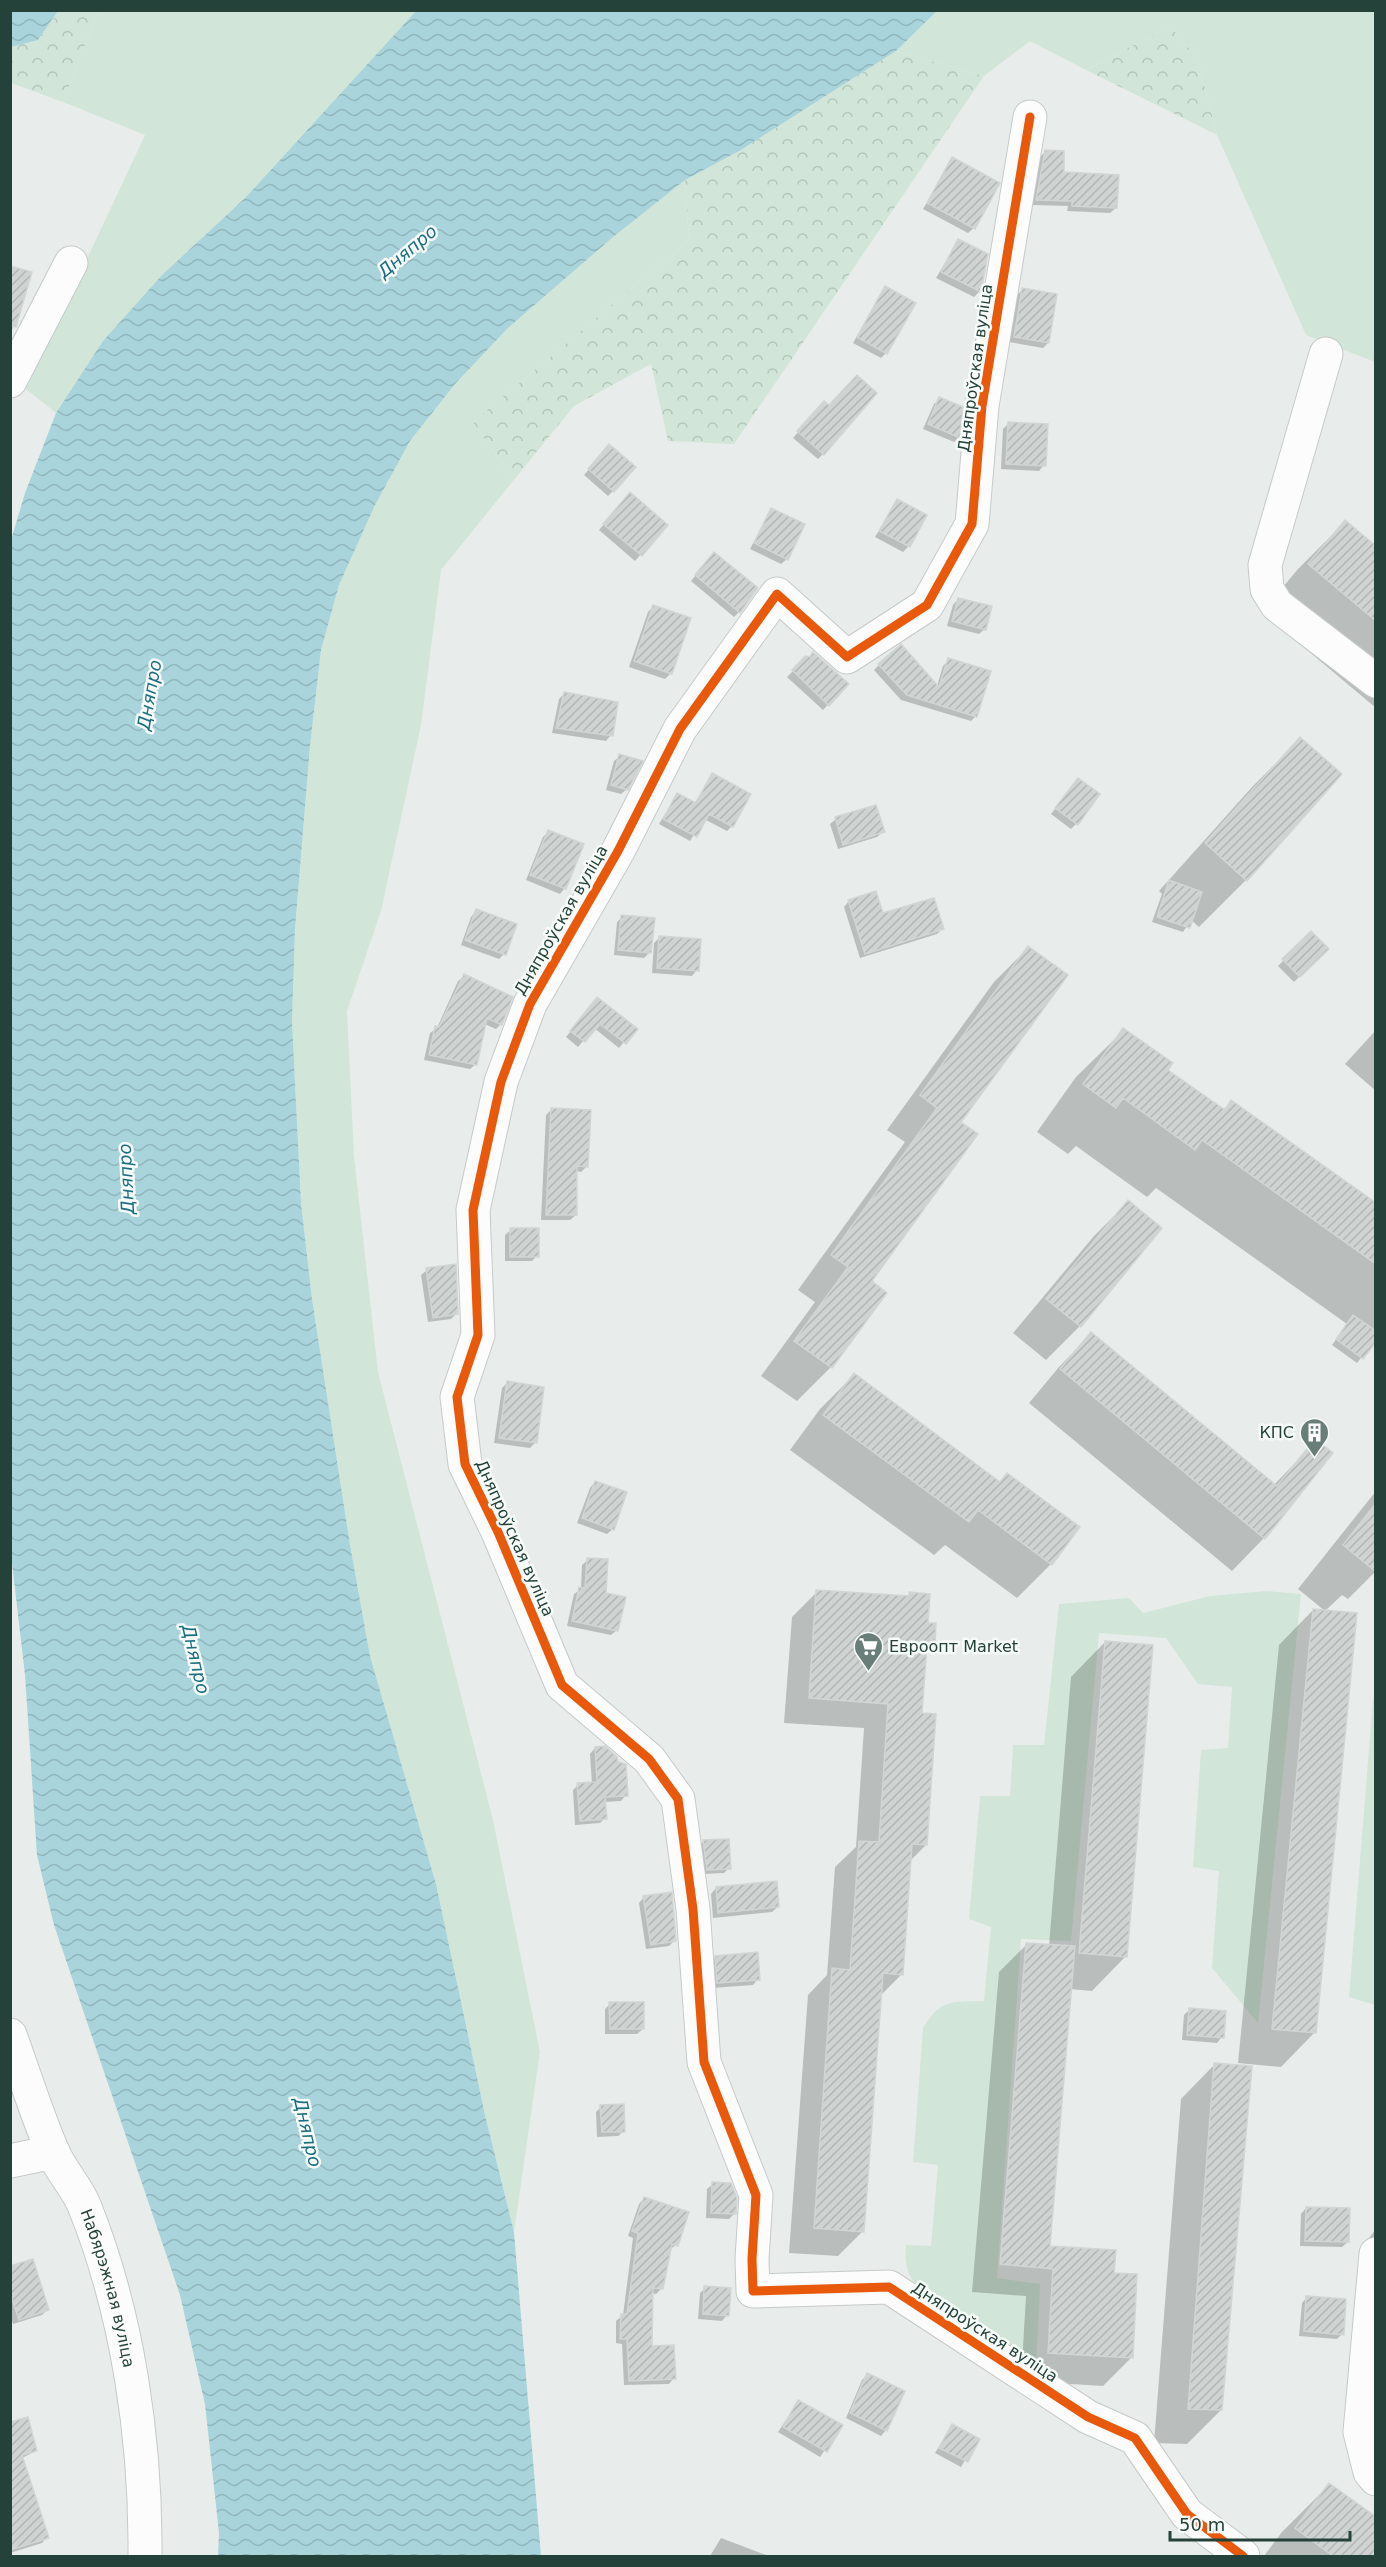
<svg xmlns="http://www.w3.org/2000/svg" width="1386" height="2567" viewBox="0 0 1386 2567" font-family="'DejaVu Sans',sans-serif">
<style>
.grass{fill:#d1e6d8}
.forest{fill:url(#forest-crowns)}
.water{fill:url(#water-waves)}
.shadow{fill:#0003}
.building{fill:url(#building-hatch);stroke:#d1d6d4;stroke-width:1.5}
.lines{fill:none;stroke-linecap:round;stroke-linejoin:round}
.minor-casing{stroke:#c5cac8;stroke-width:35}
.minor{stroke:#fcfcfc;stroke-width:33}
.cycleway-casing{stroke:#f7fbf9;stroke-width:13}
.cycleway{stroke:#e8590c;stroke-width:9}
.labels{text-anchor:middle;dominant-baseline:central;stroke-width:5;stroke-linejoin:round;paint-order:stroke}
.street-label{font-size:16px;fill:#24423a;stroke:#f7fbf9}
.poi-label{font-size:16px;fill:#24423a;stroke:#f7fbf9;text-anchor:end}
.water-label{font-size:18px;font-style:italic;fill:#1c6f80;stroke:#f7fbf9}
</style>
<defs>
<pattern id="forest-crowns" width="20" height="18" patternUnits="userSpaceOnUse" patternTransform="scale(1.5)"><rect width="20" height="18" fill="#d1e6d8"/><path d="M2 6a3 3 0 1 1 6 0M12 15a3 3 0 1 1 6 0" fill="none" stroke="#b3c6ba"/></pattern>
<pattern id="water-waves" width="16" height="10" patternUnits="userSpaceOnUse" patternTransform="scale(1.5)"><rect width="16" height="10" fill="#a9d4db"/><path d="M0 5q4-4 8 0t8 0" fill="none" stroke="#91b7bd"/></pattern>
<pattern id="building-hatch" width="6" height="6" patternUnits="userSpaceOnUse" patternTransform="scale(1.5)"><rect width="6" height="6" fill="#cfd4d2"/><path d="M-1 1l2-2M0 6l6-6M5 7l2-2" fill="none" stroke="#b2b7b5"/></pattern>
</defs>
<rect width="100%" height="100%" fill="#e8edeb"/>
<path class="grass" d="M 98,11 L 417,11 L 245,198 L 162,275 L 104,341 L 56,413 L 26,389 L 145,135 L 63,102 Z
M 937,11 L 1375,11 L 1375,362 L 1306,335 L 1217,135 L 1197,58 L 1170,26 L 1086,70 L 1030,41 L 984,76 L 896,51 Z
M 685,180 L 689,240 L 473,422 L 513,481 L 441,570 L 421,725 L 381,911 L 347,1011 L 354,1156 L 378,1372 L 493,1820 L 540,2052 L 514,2232 L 485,2115 L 436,1884 L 370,1656 L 350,1545 L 312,1299 L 301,1203 L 292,1022 L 295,929 L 310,746 L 321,650 L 339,585 L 375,505 L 410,441 L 455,384 L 508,328 L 612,238 Z
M 1266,1591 L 1301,1594 L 1258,2023 L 1212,1968 L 1219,1871 L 1193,1867 L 1201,1750 L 1228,1748 L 1232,1687 L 1198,1684 L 1166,1638 L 1099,1633 L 1071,1941 L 1021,1939 L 997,2278 L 1040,2284 L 1036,2367 L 926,2295 C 908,2277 904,2270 906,2245 L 931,2246 L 938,2165 L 913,2162 L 923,2028 C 941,1998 952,2002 984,2001 L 991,1927 L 969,1919 L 980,1796 L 1010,1796 L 1013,1745 L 1044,1745 L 1059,1604 L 1129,1598 L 1143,1613 L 1210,1596 Z
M 1373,1699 L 1376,1700 L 1375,2005 L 1349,1997 Z"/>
<path class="forest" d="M 58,11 L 98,11 L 63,102 L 11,83 L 10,47 L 38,40 Z
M 1170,26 L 1197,58 L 1217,135 L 1086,70 Z
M 896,51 L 984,76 L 734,444 L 668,441 L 651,364 L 574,406 L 513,481 L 473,422 L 689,240 L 685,180 L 741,150 Z"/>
<path class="water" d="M 11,10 L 58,10 L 58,11 L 38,40 L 11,47 Z
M 417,10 L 937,11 L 896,51 L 741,150 L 685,180 L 612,238 L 508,328 L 455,384 L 410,441 L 375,505 L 339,585 L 321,650 L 310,746 L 295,929 L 292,1022 L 301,1203 L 312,1299 L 350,1545 L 370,1656 L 436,1884 L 485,2115 L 514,2232 L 541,2556 L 218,2556 L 219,2533 L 205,2404 L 180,2295 L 54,1925 L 37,1855 L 25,1675 L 10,1546 L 11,540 L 25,493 L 56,413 L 103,341 L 162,275 L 245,198 Z"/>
<path class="shadow" d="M 1045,152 L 1062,173 L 1116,208 L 1110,213 L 1067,211 L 1068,206 L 1032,205 L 1040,157 Z
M 953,159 L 974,228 L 968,233 L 923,209 Z
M 958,241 L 987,255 L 979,292 L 974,297 L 936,278 Z
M 10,268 L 30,274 L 10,336 Z
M 885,288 L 886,353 L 881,358 L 853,343 Z
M 1023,289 L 1048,343 L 1043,348 L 1009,342 L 1017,295 Z
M 940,399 L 959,437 L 954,442 L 923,429 L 934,404 Z
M 819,408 L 823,454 L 818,459 L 793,438 Z
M 1008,424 L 1044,465 L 1039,471 L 1001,469 L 1003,429 Z
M 604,452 L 613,491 L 608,496 L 584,475 Z
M 625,500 L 666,525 L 635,561 L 599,530 Z
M 897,501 L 909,546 L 903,552 L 875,537 Z
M 771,510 L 787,559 L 781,564 L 750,549 Z
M 1345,522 L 1376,548 L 1376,708 L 1262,612 L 1298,569 Z
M 709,559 L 739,612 L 734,617 L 691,581 Z
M 958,599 L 985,629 L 979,634 L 947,626 L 953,605 Z
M 653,606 L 671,673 L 665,679 L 629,667 L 648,612 Z
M 806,658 L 847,685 L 823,710 L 787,677 Z
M 949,660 L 976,716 L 971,721 L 901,700 L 874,670 L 879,665 L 937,686 L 943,666 Z
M 564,694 L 611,735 L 606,741 L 552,733 L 559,699 Z
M 1300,739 L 1246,880 L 1199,927 L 1191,920 L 1183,932 L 1152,922 L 1162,894 L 1159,891 L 1253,786 Z
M 620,756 L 627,789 L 621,794 L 606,790 L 614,761 Z
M 712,775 L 732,826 L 727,831 L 704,819 L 690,841 L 659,824 L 677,795 L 694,804 Z
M 1078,780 L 1076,824 L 1071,829 L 1051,814 Z
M 836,819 L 883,832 L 877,837 L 838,849 L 830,824 Z
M 548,832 L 565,888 L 560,894 L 526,880 L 543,837 Z
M 849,901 L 882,915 L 942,929 L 937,934 L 860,958 L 844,907 Z
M 476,911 L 504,954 L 499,959 L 461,945 L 471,917 Z
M 622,917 L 650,952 L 644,958 L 614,955 L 617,922 Z
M 1311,933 L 1327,949 L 1294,982 L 1278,966 Z
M 659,938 L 697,970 L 692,976 L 652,973 L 654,943 Z
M 1028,948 L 959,1123 L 869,1282 L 831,1367 L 797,1401 L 761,1376 L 815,1302 L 798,1290 L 905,1142 L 887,1130 L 994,982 Z
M 464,976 L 501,1024 L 496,1029 L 484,1024 L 476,1064 L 470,1069 L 424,1060 L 430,1033 L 437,1028 L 458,981 Z
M 592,1004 L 635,1029 L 619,1048 L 594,1028 L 578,1047 L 566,1037 Z
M 1124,1030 L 1166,1070 L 1223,1110 L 1231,1102 L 1376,1205 L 1376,1343 L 1373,1343 L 1357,1363 L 1332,1345 L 1347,1324 L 1156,1188 L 1147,1197 L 1076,1146 L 1068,1154 L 1037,1132 L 1076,1077 Z
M 1376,1030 L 1376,1091 L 1345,1064 Z
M 551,1110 L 587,1166 L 581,1172 L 576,1171 L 576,1215 L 570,1220 L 541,1220 L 546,1115 Z
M 1128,1202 L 1160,1228 L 1080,1326 L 1046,1360 L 1013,1333 L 1094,1236 Z
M 511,1230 L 537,1256 L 532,1261 L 505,1261 L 505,1235 Z
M 427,1270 L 457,1313 L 451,1319 L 428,1322 L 421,1275 Z
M 1091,1334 L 1274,1485 L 1316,1441 L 1264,1538 L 1232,1571 L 1029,1403 L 1059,1367 Z
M 854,1375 L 999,1482 L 1007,1475 L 1051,1564 L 1017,1598 L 945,1545 L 934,1555 L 790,1450 L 820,1409 Z
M 507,1383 L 535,1443 L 530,1448 L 494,1443 L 502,1388 Z
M 595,1482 L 613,1529 L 607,1534 L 577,1523 L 590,1488 Z
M 1376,1491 L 1376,1571 L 1348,1599 L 1342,1595 L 1325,1611 L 1298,1589 Z
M 588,1560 L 605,1594 L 617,1630 L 611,1635 L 567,1626 L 574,1594 L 581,1589 L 582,1565 Z
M 817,1592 L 906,1598 L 910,1594 L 927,1624 L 933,1645 L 925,1654 L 921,1715 L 926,1845 L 910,1861 L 902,1974 L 880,1996 L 863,2231 L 838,2256 L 789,2253 L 808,1995 L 827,1975 L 835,1867 L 856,1847 L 864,1728 L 784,1723 L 792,1617 Z
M 1313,1610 L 1315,2032 L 1281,2067 L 1238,2063 L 1279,1645 Z
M 1105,1642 L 1126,1956 L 1092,1991 L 1070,1989 L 1048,2248 L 1113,2274 L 1131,2358 L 1103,2386 L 1021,2381 L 1026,2296 L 972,2292 L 999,1972 L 1027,1944 L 1049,1946 L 1071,1677 Z
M 595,1748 L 626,1795 L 621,1801 L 604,1802 L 605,1818 L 600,1823 L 575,1825 L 573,1790 L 578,1785 L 592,1784 L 590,1754 Z
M 728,1841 L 729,1868 L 724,1873 L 702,1874 L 698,1847 L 703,1842 Z
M 716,1888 L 778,1907 L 772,1912 L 713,1918 L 711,1894 Z
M 644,1897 L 675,1940 L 669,1946 L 646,1949 L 639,1903 Z
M 716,1957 L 758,1979 L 753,1985 L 712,1988 L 710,1963 Z
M 610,2004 L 643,2029 L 637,2034 L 605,2034 L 605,2009 Z
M 1190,2009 L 1222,2037 L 1217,2043 L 1182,2040 L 1184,2015 Z
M 1215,2064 L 1221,2410 L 1187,2444 L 1154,2443 L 1181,2099 Z
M 601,2107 L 624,2131 L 618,2136 L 597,2137 L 596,2112 Z
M 713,2184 L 735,2213 L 729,2219 L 706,2218 L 707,2189 Z
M 644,2198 L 676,2245 L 669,2250 L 662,2288 L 656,2294 L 651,2293 L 650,2347 L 674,2378 L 669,2384 L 624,2385 L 622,2344 L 616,2343 L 616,2321 L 623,2315 L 633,2238 L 628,2236 L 639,2204 Z
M 1306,2208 L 1348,2242 L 1342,2247 L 1300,2246 L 1301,2214 Z
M 1376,2229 L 1376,2242 L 1369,2238 Z
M 10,2268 L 47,2310 L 42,2315 L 13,2324 L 10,2315 Z
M 705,2288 L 727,2315 L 722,2321 L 698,2319 L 700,2293 Z
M 1307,2297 L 1342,2334 L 1337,2339 L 1299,2336 L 1302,2303 Z
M 867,2375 L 886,2430 L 881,2436 L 846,2418 L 862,2380 Z
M 798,2402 L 841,2426 L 820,2457 L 778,2432 Z
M 10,2424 L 36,2451 L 22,2458 L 47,2537 L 42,2543 L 10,2553 Z
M 952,2425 L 978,2439 L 961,2467 L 935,2453 Z
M 1329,2485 L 1376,2519 L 1376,2556 L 1264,2556 L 1282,2532 Z
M 721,2538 L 769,2556 L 710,2556 Z"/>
<path class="building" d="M 1045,150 L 1064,151 L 1064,172 L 1119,175 L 1117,208 L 1072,206 L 1072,201 L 1036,200 Z
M 952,157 L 1000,183 L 975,229 L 927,203 Z
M 958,239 L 988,254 L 981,292 L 941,272 Z
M 10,266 L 32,272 L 16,327 L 10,326 Z
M 885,286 L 916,303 L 887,354 L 857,337 Z
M 1022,288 L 1057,294 L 1049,343 L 1014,337 Z
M 857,375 L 877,393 L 824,455 L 797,431 L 824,401 L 829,405 Z
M 939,397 L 963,407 L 960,438 L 928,424 Z
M 1008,422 L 1048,424 L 1046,466 L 1006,464 Z
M 609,444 L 636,467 L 614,492 L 588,469 Z
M 630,492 L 668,525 L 642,556 L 603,524 Z
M 897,499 L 927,515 L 910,547 L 879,531 Z
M 771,508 L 805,524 L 788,560 L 754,543 Z
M 1345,520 L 1376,546 L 1376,621 L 1308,564 Z
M 714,552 L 758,588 L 740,613 L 695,575 Z
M 958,598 L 992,606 L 986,630 L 952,621 Z
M 653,605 L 691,618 L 672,674 L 634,661 Z
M 901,644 L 939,687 L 948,658 L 991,671 L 977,717 L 907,695 L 878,664 Z
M 813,652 L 849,684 L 829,706 L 792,670 L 805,656 L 810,657 Z
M 564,692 L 618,702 L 613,736 L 556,728 Z
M 1300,737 L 1342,774 L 1247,881 L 1205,843 Z
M 619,754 L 643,761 L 628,790 L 611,785 Z
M 712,773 L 751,794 L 733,827 L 709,814 L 697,837 L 663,819 L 677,793 L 696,803 Z
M 1078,778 L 1100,794 L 1078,825 L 1055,808 Z
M 876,805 L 885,832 L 843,845 L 835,817 Z
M 548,830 L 584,844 L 566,889 L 530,875 Z
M 1169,880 L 1202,892 L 1190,928 L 1157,917 Z
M 876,891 L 883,913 L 934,898 L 944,929 L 865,954 L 848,900 Z
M 476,909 L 517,924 L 506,955 L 465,940 Z
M 621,915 L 655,918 L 651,953 L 618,950 Z
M 1311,931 L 1329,949 L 1300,977 L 1282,959 Z
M 659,936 L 701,939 L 699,971 L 657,968 Z
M 1028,946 L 1068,975 L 961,1122 L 978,1134 L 872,1281 L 887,1293 L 832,1368 L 794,1341 L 848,1267 L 831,1255 L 937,1108 L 920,1095 Z
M 464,974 L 513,997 L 502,1025 L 487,1018 L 477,1065 L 429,1055 L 435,1026 L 439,1027 Z
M 597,997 L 638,1029 L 626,1044 L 600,1024 L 585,1042 L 570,1031 Z
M 1123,1028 L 1173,1063 L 1168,1070 L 1225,1110 L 1231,1100 L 1376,1203 L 1376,1264 L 1202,1140 L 1195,1150 L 1123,1098 L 1116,1108 L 1083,1084 Z
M 551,1108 L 591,1110 L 588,1167 L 577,1166 L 577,1215 L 546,1215 Z
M 1128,1200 L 1162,1228 L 1081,1327 L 1046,1299 Z
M 510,1228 L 539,1228 L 539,1257 L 510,1257 Z
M 456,1264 L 458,1314 L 433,1318 L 426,1268 Z
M 1353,1315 L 1376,1331 L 1376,1342 L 1363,1359 L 1336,1339 Z
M 1091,1332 L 1277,1486 L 1315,1439 L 1333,1453 L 1265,1539 L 1060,1369 Z
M 854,1373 L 1000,1482 L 1007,1473 L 1080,1527 L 1052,1565 L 978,1510 L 969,1522 L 823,1415 Z
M 507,1381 L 544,1387 L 537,1443 L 499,1438 Z
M 595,1481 L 627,1492 L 614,1530 L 582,1518 Z
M 1376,1503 L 1376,1572 L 1343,1545 Z
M 587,1558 L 608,1559 L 606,1593 L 626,1597 L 618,1631 L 572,1621 L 579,1587 L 585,1588 Z
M 816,1590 L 909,1596 L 909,1592 L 930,1594 L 928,1623 L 936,1623 L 935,1646 L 927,1645 L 922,1713 L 936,1714 L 927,1845 L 912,1844 L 903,1975 L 883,1973 L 864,2232 L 814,2228 L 832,1968 L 850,1970 L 859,1841 L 879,1842 L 888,1704 L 809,1698 Z
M 1313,1609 L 1357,1613 L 1316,2033 L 1272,2029 Z
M 1105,1641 L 1153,1645 L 1127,1957 L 1079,1953 Z
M 605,1746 L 617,1757 L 618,1762 L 626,1764 L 628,1796 L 605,1797 L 607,1819 L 580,1821 L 577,1783 L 597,1782 L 595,1747 Z
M 729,1839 L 731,1869 L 707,1870 L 703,1840 Z
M 777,1881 L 779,1907 L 718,1913 L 716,1887 Z
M 672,1892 L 676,1941 L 651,1945 L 643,1896 Z
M 1026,1943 L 1075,1946 L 1050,2246 L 1116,2250 L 1114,2273 L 1137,2274 L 1133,2358 L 1048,2353 L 1053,2269 L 1000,2264 Z
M 758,1952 L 760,1980 L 717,1983 L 715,1956 Z
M 609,2002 L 644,2002 L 644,2029 L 610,2029 Z
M 1189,2008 L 1226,2011 L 1224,2038 L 1187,2035 Z
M 1214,2063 L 1252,2066 L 1222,2410 L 1188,2409 Z
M 624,2104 L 625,2132 L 602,2132 L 600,2105 Z
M 712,2182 L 731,2183 L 737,2198 L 736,2214 L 711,2213 Z
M 644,2197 L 689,2212 L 678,2246 L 672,2244 L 663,2289 L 653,2288 L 652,2346 L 674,2345 L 676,2379 L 629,2381 L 627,2339 L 620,2339 L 621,2314 L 627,2314 L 638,2233 L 632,2231 Z
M 1306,2207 L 1350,2208 L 1349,2242 L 1305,2241 Z
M 33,2259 L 49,2310 L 19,2320 L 10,2293 L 10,2266 Z
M 704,2286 L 731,2288 L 729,2316 L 703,2314 Z
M 1306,2296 L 1346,2299 L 1344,2335 L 1304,2331 Z
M 867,2373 L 905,2391 L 887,2431 L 850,2413 Z
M 798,2400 L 843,2425 L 827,2452 L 783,2427 Z
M 28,2417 L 37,2451 L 22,2455 L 49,2538 L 10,2550 L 10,2422 Z
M 952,2424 L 980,2439 L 968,2462 L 939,2448 Z
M 1329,2483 L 1376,2517 L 1376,2556 L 1333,2556 L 1295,2528 Z"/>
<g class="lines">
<defs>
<g id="minor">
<path d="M 1030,117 L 982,406 L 972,524 L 927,605 L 847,657 L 777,594 L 680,729 L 618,851 L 530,1004 L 501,1082 L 473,1210 L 478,1335 L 457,1397 L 465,1464 L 498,1532 L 562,1685 L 649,1759 L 678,1799 L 693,1909 L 704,2062 L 756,2195 L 752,2259 L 753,2291 L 889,2287 L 1088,2417 L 1135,2438 L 1187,2514 L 1243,2556"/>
<path d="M 1326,354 L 1265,565 L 1267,589 L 1277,605 L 1376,681"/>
<path d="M 10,381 L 71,263"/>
<path id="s1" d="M 10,2035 C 24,2073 36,2113 52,2150 C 60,2170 76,2186 84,2205 C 128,2314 146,2440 145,2556"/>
<path d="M 10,2161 L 53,2152"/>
<path d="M 1376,2254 L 1360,2432 L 1370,2472 L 1376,2479"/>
</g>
</defs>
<use href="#minor" class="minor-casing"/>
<use href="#minor" class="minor"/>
<defs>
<path id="cycleway" d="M 1030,117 L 982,406 L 972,524 L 927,605 L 847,657 L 777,594 L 680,729 L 618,851 L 530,1004 L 501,1082 L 473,1210 L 478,1335 L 457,1397 L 465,1464 L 498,1532 L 562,1685 L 649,1759 L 678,1799 L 693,1909 L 704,2062 L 756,2195 L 752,2259 L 753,2291 L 889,2287 L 1088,2417 L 1135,2438 L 1187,2514 L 1243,2556"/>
</defs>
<use href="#cycleway" class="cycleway-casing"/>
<use href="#cycleway" class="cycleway"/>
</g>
<defs>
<symbol id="building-pin" viewBox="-11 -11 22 30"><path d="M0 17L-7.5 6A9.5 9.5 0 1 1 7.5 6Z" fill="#697e78" stroke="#f7fbf9"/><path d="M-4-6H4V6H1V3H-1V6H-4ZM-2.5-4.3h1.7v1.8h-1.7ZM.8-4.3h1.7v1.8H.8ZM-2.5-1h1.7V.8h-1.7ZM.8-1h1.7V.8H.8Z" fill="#fff"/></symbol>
<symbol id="supermarket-pin" viewBox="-11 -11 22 30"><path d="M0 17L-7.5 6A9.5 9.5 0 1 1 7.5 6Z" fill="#697e78" stroke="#f7fbf9"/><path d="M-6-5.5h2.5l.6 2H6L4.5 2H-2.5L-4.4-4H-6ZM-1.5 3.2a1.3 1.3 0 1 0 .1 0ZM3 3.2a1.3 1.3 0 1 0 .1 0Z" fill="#fff"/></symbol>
</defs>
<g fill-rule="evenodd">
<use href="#building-pin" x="1298" y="1416" width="33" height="45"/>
<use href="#supermarket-pin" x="852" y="1630" width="33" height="45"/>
</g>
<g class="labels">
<g class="street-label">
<text transform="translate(975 368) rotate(-82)">Дняпроўская вуліца</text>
<text transform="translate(561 920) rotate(-60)">Дняпроўская вуліца</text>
<text transform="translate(515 1538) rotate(66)">Дняпроўская вуліца</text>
<text stroke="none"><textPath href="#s1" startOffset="273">Набярэжная вуліца</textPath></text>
<text transform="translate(985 2332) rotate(33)">Дняпроўская вуліца</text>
</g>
<g class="poi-label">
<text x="1294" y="1432">КПС</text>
<text x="889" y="1646" text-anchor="start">Евроопт Market</text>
</g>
<g class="water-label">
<text transform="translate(407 251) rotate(-40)">Дняпро</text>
<text transform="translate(149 695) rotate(-80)">Дняпро</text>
<text transform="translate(126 1179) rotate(-93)">Дняпро</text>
<text transform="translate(196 1659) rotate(77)">Дняпро</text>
<text transform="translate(308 2132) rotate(77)">Дняпро</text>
</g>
</g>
<rect width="1386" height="2567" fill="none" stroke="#24423a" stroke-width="24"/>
<path d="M1170 2531v9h180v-9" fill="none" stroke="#24423a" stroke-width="3"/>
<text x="1179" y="2531" font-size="18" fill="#24423a" stroke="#f7fbf9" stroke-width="4.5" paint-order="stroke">50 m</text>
</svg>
